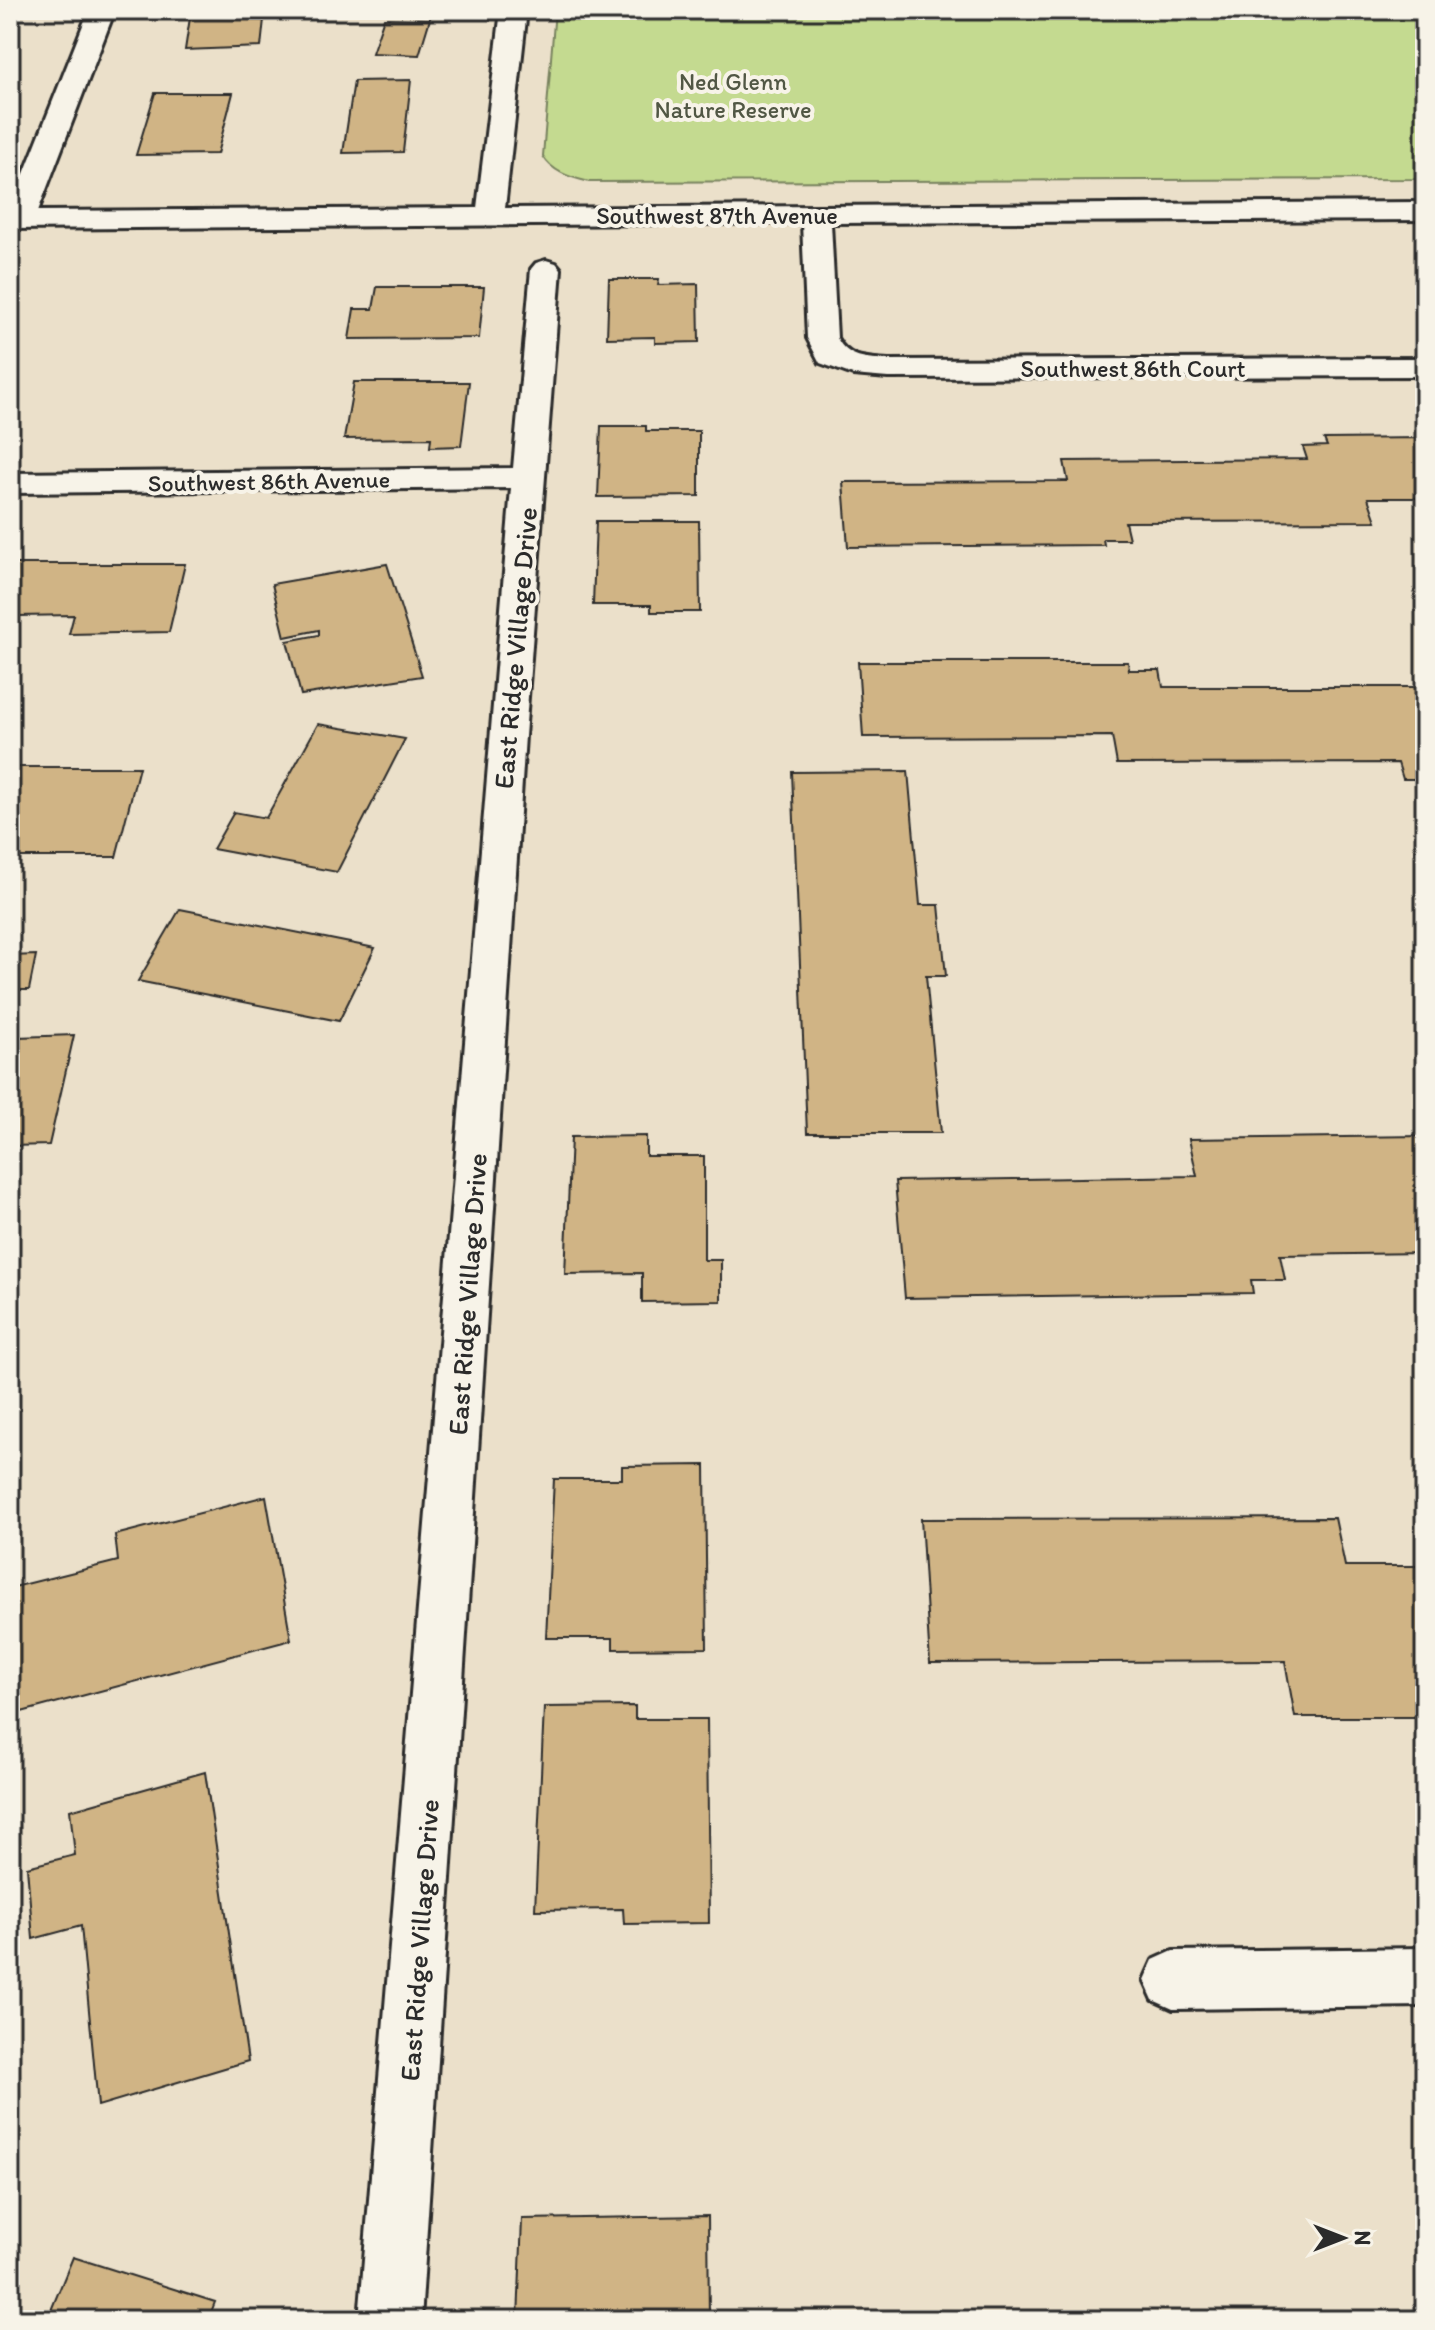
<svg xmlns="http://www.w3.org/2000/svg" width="1435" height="2330" viewBox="0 0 1435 2330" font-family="Itim,sans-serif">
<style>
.green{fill:#c4da90;stroke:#78825e;stroke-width:2}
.building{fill:#d0b485;stroke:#2b2b2b;stroke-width:2}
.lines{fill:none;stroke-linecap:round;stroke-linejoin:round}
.minor-casing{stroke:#2b2b2b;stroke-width:6}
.minor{fill:#f7f3e8;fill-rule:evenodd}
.labels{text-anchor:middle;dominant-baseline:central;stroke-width:8;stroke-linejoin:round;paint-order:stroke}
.far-park-label{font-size:24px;fill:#515744;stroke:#f7f3e8}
.far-street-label{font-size:24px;fill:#2b2b2b;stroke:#f7f3e8}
.street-label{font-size:28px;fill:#2b2b2b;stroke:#f7f3e8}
</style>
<rect width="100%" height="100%" fill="#ebe0ca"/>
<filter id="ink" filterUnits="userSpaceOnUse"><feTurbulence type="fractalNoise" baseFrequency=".0125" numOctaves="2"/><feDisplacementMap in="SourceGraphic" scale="16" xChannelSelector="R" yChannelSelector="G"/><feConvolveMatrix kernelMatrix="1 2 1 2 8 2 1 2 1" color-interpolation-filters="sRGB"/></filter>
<g filter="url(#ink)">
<path class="green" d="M 555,10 L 1425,10 L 1425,179 L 589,182 C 571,177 553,173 543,156 Z"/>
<path class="building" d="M 265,10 L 261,47 L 185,50 L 191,11 Z
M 384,18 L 430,19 L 419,55 L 372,53 Z
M 411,80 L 403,152 L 343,153 L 354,81 Z
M 155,93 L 233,93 L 217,154 L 136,155 Z
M 609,279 L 659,279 L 658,285 L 698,284 L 699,342 L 655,343 L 655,337 L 607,338 Z
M 377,287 L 484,287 L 479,338 L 349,339 L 354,309 L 373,309 Z
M 354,382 L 469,382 L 461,446 L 430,447 L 431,438 L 344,439 Z
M 601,426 L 646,426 L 646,431 L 699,431 L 699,496 L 598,497 Z
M 1425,438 L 1425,498 L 1368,498 L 1376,521 L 1125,522 L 1129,539 L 1103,539 L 1104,545 L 848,547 L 843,482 L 1068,481 L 1064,461 L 1307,459 L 1303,447 L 1327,446 L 1324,439 Z
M 596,521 L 699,521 L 700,612 L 651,612 L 651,605 L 593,605 Z
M 10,564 L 185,564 L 169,632 L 69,634 L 74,615 L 18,616 L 14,632 L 10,632 Z
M 387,564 L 422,676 L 301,695 L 287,641 L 319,635 L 319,630 L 285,637 L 272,584 Z
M 858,662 L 1128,662 L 1129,670 L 1160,670 L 1163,687 L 1425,687 L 1425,779 L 1403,779 L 1398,763 L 1117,764 L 1112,736 L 863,737 Z
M 318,724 L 405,739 L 337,872 L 213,849 L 234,812 L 266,818 Z
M 10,767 L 139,767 L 116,857 L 10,857 Z
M 908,771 L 920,905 L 939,905 L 946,976 L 926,976 L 941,1133 L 807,1133 L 792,772 Z
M 180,909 L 375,948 L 339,1021 L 138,981 Z
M 36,955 L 29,990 L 10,990 L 10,956 Z
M 74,1035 L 49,1145 L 10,1146 L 10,1063 L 17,1037 Z
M 646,1136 L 646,1156 L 704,1156 L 704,1260 L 721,1260 L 721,1301 L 642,1302 L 642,1273 L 565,1274 L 571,1137 Z
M 1425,1136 L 1425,1253 L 1280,1255 L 1285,1280 L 1251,1280 L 1253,1293 L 905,1298 L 895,1181 L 1197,1176 L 1189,1139 Z
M 705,1465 L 707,1648 L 613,1649 L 613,1638 L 546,1638 L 554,1479 L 622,1479 L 622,1466 Z
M 266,1496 L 291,1640 L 14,1714 L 10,1667 L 10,1588 L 118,1561 L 115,1535 Z
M 1335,1518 L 1345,1566 L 1425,1566 L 1425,1717 L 1295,1717 L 1285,1661 L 930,1663 L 921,1519 Z
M 635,1706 L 635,1719 L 707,1719 L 709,1923 L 624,1924 L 623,1909 L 535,1910 L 544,1707 Z
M 205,1772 L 248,2061 L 98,2106 L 81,1926 L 33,1939 L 27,1867 L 75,1855 L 70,1810 Z
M 708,2216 L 709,2320 L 518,2320 L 522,2219 Z
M 73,2257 L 215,2302 L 208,2320 L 47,2320 Z"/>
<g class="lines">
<defs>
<path id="minor" d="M 89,10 L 115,10 L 38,211 L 477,208 L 501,10 L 527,10 L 505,208 L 1425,202 L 1425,220 L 831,223 L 837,338 C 848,359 866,358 888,360 L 1425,358 L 1425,376 L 888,378 L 853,375 L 820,363 L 807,338 L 802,223 L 10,229 L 10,209 Z
M 546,260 L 556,263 L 561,269 L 525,736 L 421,2320 L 359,2320 L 511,488 L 10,493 L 10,473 L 513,468 L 531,269 L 536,263 Z
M 1425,1948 L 1425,2006 L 1173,2009 L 1153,2000 L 1144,1980 L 1153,1960 L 1173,1951 Z"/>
</defs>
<use href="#minor" class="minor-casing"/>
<use href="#minor" class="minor"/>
</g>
</g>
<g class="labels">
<g class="far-park-label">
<text x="733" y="81">Ned Glenn<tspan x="733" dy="28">Nature Reserve</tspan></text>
</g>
<g class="far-street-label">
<text x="717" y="215">Southwest 87th Avenue</text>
<text x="1133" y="368">Southwest 86th Court</text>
<text transform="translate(269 481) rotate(-1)">Southwest 86th Avenue</text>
</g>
<g class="street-label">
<text transform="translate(515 648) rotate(-85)">East Ridge Village Drive</text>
<text transform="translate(467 1294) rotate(-86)">East Ridge Village Drive</text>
<text transform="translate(419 1940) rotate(-86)">East Ridge Village Drive</text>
</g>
</g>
<rect width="1435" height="2330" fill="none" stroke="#f7f3e8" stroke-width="40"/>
<rect x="20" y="20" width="1395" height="2290" fill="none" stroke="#2b2b2b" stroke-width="3" filter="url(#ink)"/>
<g transform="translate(1343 2238) rotate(90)" stroke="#f7f3e8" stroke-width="6" paint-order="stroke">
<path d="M0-6L14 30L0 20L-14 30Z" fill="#2b2b2b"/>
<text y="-12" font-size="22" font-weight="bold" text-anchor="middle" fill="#2b2b2b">N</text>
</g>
</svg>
